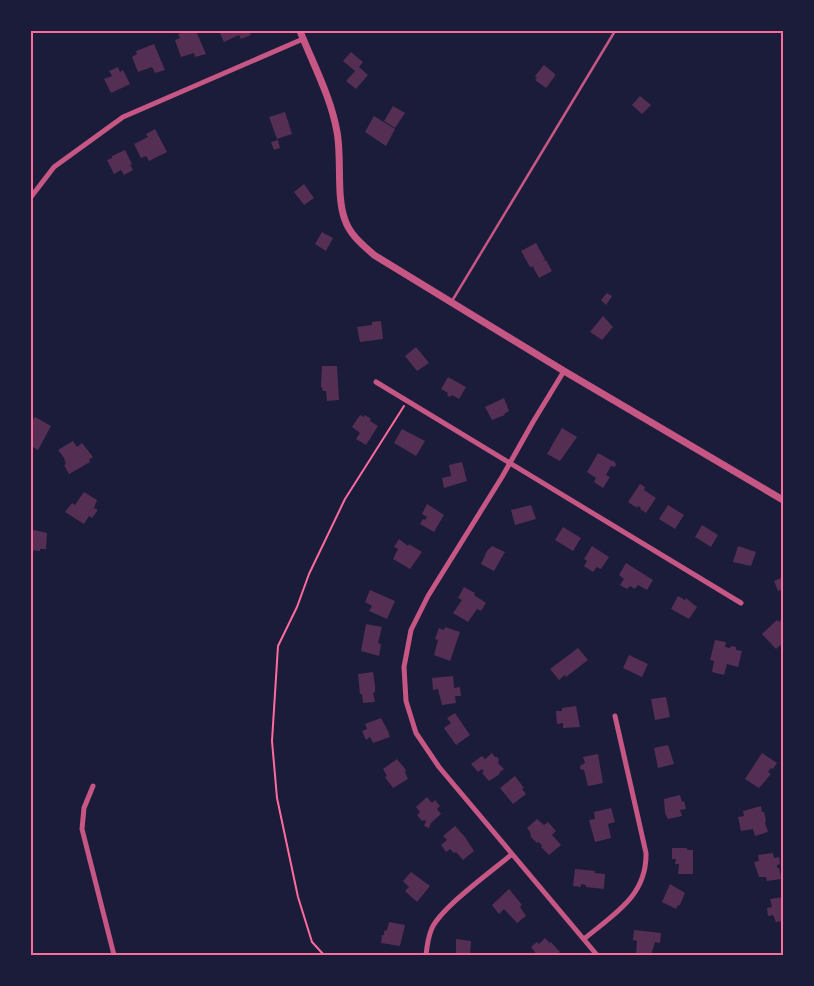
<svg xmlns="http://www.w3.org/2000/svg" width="814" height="986" viewBox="0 0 814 986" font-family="'Fira Sans',sans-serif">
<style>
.building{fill:#542f53}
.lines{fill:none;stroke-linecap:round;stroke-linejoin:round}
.path{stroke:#ff6b9d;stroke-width:2}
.service{stroke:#c65784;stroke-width:2.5}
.minor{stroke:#c65784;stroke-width:5}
.tertiary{stroke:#c65784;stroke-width:7}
.neatline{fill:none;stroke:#ff6b9d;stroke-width:2}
</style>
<rect width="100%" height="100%" fill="#1b1b3a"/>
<path class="building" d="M 185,31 L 188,33 L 196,31 L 206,54 L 195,57 L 194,53 L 181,57 L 175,40 L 180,38 L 178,34 Z
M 219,31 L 249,31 L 251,35 L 241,39 L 239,35 L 224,42 Z
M 154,44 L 165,70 L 155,73 L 152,67 L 138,72 L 132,57 L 137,54 L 136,51 Z
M 351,52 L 363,62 L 359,67 L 368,75 L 356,89 L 346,81 L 355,71 L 343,61 Z
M 544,65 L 555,74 L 555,76 L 546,88 L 535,80 L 537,78 L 535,76 Z
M 118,67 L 120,72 L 123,70 L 130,84 L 111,93 L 104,79 L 112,76 L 109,71 Z
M 640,96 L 651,105 L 642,114 L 632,105 Z
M 393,106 L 405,113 L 395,128 L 384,121 Z
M 285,112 L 292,134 L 277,139 L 269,117 Z
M 374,116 L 395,129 L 386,146 L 365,132 Z
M 155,129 L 167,152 L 149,161 L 146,156 L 141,158 L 134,144 L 148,137 L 146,134 Z
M 278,140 L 280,148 L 274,150 L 271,142 Z
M 125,150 L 132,164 L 130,165 L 133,170 L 124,175 L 121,170 L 114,174 L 107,160 L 112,158 L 112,156 Z
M 304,184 L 314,198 L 304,205 L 294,192 Z
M 322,232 L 333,238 L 326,251 L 315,244 Z
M 536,243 L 545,259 L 543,261 L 546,260 L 552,271 L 539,278 L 533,267 L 535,266 L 530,267 L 521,251 Z
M 607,293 L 612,296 L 606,305 L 601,300 Z
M 603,316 L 613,327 L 602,340 L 590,332 Z
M 381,321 L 383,339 L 360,342 L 357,327 L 372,325 L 372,322 Z
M 416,347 L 429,363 L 417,371 L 405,356 Z
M 322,366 L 337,366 L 339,400 L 327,401 L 326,391 L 323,391 L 321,386 Z
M 448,377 L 466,387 L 459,399 L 452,395 L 450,397 L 447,395 L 448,393 L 441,389 Z
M 504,398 L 509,411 L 504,414 L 505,415 L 492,420 L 485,407 Z
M 360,415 L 364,417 L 365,415 L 371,419 L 370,421 L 378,426 L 366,445 L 356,439 L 360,433 L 352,427 Z
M 35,417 L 51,426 L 38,450 L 31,446 L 31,420 L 32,421 Z
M 562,428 L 577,437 L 560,461 L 547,454 Z
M 402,429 L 425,441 L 416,456 L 394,443 Z
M 73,441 L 77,447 L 82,443 L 93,457 L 89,460 L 90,462 L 69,474 L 64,465 L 66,464 L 64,458 L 58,450 Z
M 598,453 L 612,461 L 613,460 L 616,464 L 615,467 L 611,466 L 606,475 L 610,477 L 603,488 L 594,482 L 596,478 L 587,472 Z
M 462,462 L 467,481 L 444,488 L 442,478 L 451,476 L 449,465 Z
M 640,484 L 645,487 L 644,490 L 656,498 L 646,513 L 640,509 L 641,508 L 638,506 L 637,508 L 628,502 Z
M 84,492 L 97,500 L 94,508 L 98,510 L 92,518 L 89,516 L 84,524 L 65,512 L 72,503 L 75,505 Z
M 427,504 L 444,515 L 434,532 L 420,524 L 423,519 L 425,520 L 427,517 L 422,514 Z
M 531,505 L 536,519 L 515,525 L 511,510 Z
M 668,505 L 684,515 L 675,529 L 659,519 Z
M 702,525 L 718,535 L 711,547 L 695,537 Z
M 563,527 L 581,538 L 573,551 L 555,540 Z
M 34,530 L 47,533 L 46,549 L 40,549 L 40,551 L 31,550 L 31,532 Z
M 399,539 L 408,546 L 409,544 L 422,552 L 410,569 L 393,559 L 398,549 L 394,547 Z
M 492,546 L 505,552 L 494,571 L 481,564 L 487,551 Z
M 592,546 L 609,557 L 601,569 L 597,567 L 593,572 L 584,566 L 587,561 L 584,559 Z
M 738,546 L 756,552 L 751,566 L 733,562 Z
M 626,563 L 653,580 L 647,590 L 638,585 L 635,589 L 630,586 L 627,589 L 620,585 L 624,579 L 619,575 Z
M 781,578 L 783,581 L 783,594 L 781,590 L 778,591 L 774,581 Z
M 464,587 L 475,593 L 474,595 L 486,603 L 481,611 L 477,609 L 468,622 L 453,613 L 462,600 L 458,598 Z
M 370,590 L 395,601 L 387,619 L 369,611 L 372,606 L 365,602 Z
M 678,596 L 685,600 L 686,598 L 697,607 L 689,619 L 671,609 Z
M 783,618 L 783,643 L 776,649 L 762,634 L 777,620 L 779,622 Z
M 366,624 L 382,627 L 378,643 L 381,644 L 379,656 L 361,651 Z
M 445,627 L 460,632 L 450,661 L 434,655 L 438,640 L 435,639 L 439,628 L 444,630 Z
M 715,640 L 726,642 L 725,647 L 730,648 L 731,646 L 736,647 L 736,650 L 742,651 L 738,667 L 727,664 L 724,675 L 712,672 L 714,661 L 710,660 Z
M 578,648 L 588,660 L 566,677 L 565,675 L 559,680 L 550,669 Z
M 629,655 L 648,664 L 642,677 L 623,668 Z
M 373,672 L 375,686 L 375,692 L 373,693 L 375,702 L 363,703 L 362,694 L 360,694 L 358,674 Z
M 453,676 L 454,688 L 460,687 L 461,696 L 455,696 L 456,703 L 442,705 L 438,689 L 433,690 L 432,678 Z
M 666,697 L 670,717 L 655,720 L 651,699 Z
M 576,706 L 580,727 L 563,728 L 563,723 L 557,724 L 556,711 L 562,711 L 562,708 Z
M 455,713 L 470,735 L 456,745 L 444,728 L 451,723 L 447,718 Z
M 381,718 L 388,731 L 390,737 L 373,743 L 370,737 L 366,740 L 362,731 L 367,729 L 365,724 Z
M 668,745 L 674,764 L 658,768 L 654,748 Z
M 492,753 L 495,757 L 497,757 L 499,759 L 498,763 L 504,769 L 499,773 L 500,774 L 489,781 L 482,773 L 484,771 L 482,769 L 478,772 L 471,764 L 482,756 L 485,759 Z
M 762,753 L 777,763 L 773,769 L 771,768 L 768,772 L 771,774 L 759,788 L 745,779 Z
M 598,754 L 603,783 L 588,786 L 584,770 L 580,769 L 580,766 L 585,763 L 583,757 Z
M 397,759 L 406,770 L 405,772 L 408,779 L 393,788 L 385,777 L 387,776 L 383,769 Z
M 515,776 L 524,788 L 522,789 L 526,794 L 513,804 L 500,788 Z
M 680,795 L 682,802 L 684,801 L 686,809 L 680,810 L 682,816 L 668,819 L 665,813 L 664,799 Z
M 427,797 L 432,803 L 435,800 L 440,806 L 437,809 L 441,814 L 431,823 L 429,828 L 424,826 L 426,821 L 424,820 L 422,821 L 417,815 L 420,812 L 416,807 Z
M 761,806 L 762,812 L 764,812 L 766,820 L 765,823 L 768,832 L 755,836 L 753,829 L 741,831 L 738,817 L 744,816 L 743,811 Z
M 611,808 L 615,822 L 608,824 L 611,838 L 595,842 L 589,820 L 595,819 L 594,812 Z
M 537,819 L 544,825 L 548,822 L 556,831 L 552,835 L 561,845 L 549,855 L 541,847 L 542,846 L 539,842 L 537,843 L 531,837 L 530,832 L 527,828 Z
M 455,826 L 465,837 L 474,851 L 463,860 L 456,852 L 454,853 L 450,849 L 446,852 L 441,845 L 447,840 L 443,836 Z
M 672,848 L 687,848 L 687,850 L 693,850 L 693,874 L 678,874 L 679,864 L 675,864 L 676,859 L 672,859 Z
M 773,853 L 774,858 L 779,857 L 780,864 L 777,865 L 777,868 L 779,868 L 781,879 L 767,881 L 766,877 L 759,877 L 754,862 L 759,861 L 758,855 Z
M 575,869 L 595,871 L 595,873 L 605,874 L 604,889 L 586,887 L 586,885 L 581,884 L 581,887 L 573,886 Z
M 411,872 L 430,886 L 417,902 L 405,891 L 409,887 L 403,881 Z
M 670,884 L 685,893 L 680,905 L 678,905 L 676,909 L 662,902 Z
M 509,889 L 522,905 L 520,907 L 526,916 L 517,923 L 504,909 L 499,914 L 492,905 Z
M 783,897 L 783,921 L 776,922 L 773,915 L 768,916 L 767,908 L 772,907 L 770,899 Z
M 389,922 L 405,925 L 400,946 L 381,943 L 382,935 L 384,935 L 384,931 L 387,930 Z
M 634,930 L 661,933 L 660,943 L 655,942 L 651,955 L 636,955 L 637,941 L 633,940 Z
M 545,938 L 550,943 L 551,942 L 560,952 L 556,955 L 537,955 L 531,947 L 537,942 L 539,944 Z
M 456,939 L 471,941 L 470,955 L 456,955 Z"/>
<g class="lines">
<path class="path" d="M 324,955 L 312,942 L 298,897 L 277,798 L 272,741 L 278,646 L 297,607 L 309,574 L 345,499 L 404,406"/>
<path class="service" d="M 452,301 L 615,31"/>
<path class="minor" d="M 31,197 L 54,167 L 123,117 L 303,39
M 564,371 L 533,422 L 502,477 L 428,596 L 411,630 L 404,667 L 406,701 L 416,733 L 439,767 L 597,955
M 376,382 L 741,603
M 93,786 L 84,808 L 82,829 L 114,955
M 584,939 C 614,914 647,896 646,853 L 615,716
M 426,955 C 427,945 428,937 432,928 C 443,906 491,872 512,854"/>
<path class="tertiary" d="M 300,31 C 313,64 331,97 337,132 C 342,158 336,197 345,220 C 350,235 363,245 374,255 L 564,371 L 783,500"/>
</g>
<rect width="814" height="986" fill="none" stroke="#1b1b3a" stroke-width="65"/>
<rect x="32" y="32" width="750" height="922" class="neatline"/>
</svg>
